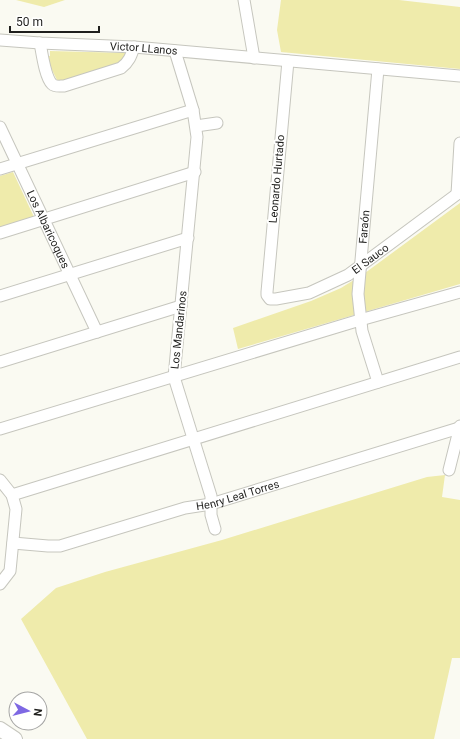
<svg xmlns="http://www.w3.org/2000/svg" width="460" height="739" viewBox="0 0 460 739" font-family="Roboto,sans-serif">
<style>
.green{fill:#efebab}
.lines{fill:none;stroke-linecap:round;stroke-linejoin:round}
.minor-casing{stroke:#c6c6be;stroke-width:13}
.tertiary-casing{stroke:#c6c6be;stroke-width:16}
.minor{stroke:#fff;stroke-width:11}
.tertiary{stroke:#fff;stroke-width:14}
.labels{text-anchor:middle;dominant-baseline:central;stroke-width:4;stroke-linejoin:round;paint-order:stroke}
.street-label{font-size:11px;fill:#1f1f1d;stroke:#fffffe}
</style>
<rect width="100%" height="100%" fill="#fafaf2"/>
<path class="green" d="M 16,0 L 65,0 L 44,7 Z
M 281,0 L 399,0 L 460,7 L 460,69 L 281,52 L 277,30 Z
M 50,51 L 126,53 L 126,57 L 121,64 L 62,81 L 57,80 L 45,56 L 50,56 Z
M 13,172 L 34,217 L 0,228 L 0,176 Z
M 460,203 L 460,284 L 238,349 L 233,328 L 311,301 L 341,288 L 365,273 Z
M 445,475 L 442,497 L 460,500 L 460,658 L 452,658 L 434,739 L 87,739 L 21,619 L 56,588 L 105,572 L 222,540 L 427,477 Z"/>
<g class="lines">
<defs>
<g id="minor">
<path d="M 244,0 L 254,58"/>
<path id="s1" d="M 0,40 L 40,43 L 134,47 L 460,76"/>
<path d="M 40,43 C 42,53 45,77 52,84 C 55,87 59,86 64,86 L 121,68 C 129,62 131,56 134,47"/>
<path d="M 175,51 L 193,110 L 197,137 L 174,377 L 211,496 L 211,515 L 215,529"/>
<path id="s2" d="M 288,61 L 267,292 L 267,295 L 270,299 L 276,299 L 309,293 L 348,275 L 460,192"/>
<path d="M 196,126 L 217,123"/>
<path id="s3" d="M 0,127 L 97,332"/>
<path d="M 0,169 L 193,110"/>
<path d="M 457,194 L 460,143"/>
<path d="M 0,233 L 195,172"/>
<path d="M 0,296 L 188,238"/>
<path d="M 0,362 L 181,306"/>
<path id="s4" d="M 378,382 L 362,331 L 358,294 L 378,69"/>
<path d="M 0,429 L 360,320 L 460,292"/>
<path d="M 449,470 L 460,426"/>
<path d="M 0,480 L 12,495 L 16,509 L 10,571 L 0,584"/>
<path d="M 12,495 L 460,357"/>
<path id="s5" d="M 13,543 L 48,546 L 60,546 L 185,508 L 211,504 L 459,428"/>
</g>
<path id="tertiary" d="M 0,729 L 15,739"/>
</defs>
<use href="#minor" class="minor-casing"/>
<use href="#tertiary" class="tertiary-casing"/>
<use href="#minor" class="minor"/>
<use href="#tertiary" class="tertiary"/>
</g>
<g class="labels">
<g class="street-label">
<text stroke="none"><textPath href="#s1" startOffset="144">Victor LLanos</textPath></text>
<text transform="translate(277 179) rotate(-85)">Leonardo Hurtado</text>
<text stroke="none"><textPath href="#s4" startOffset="158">Faraón</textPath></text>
<text stroke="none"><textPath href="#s3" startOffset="113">Los Albaricoques</textPath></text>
<text stroke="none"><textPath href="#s2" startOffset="350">El Sauco</textPath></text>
<text transform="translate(179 330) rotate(-84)">Los Mandarinos</text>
<text stroke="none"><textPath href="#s5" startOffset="232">Henry Leal Torres</textPath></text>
</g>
</g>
<g transform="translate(28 711) rotate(97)"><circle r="19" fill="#fffffe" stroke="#a5a5a4"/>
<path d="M0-3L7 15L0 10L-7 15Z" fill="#7e68e3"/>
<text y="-6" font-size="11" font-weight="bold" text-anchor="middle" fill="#1f1f1d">N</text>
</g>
<path d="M10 26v6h89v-6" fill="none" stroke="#1f1f1d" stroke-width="2"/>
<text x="16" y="26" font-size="12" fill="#1f1f1d" stroke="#fffffe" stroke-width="3" paint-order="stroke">50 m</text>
</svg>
